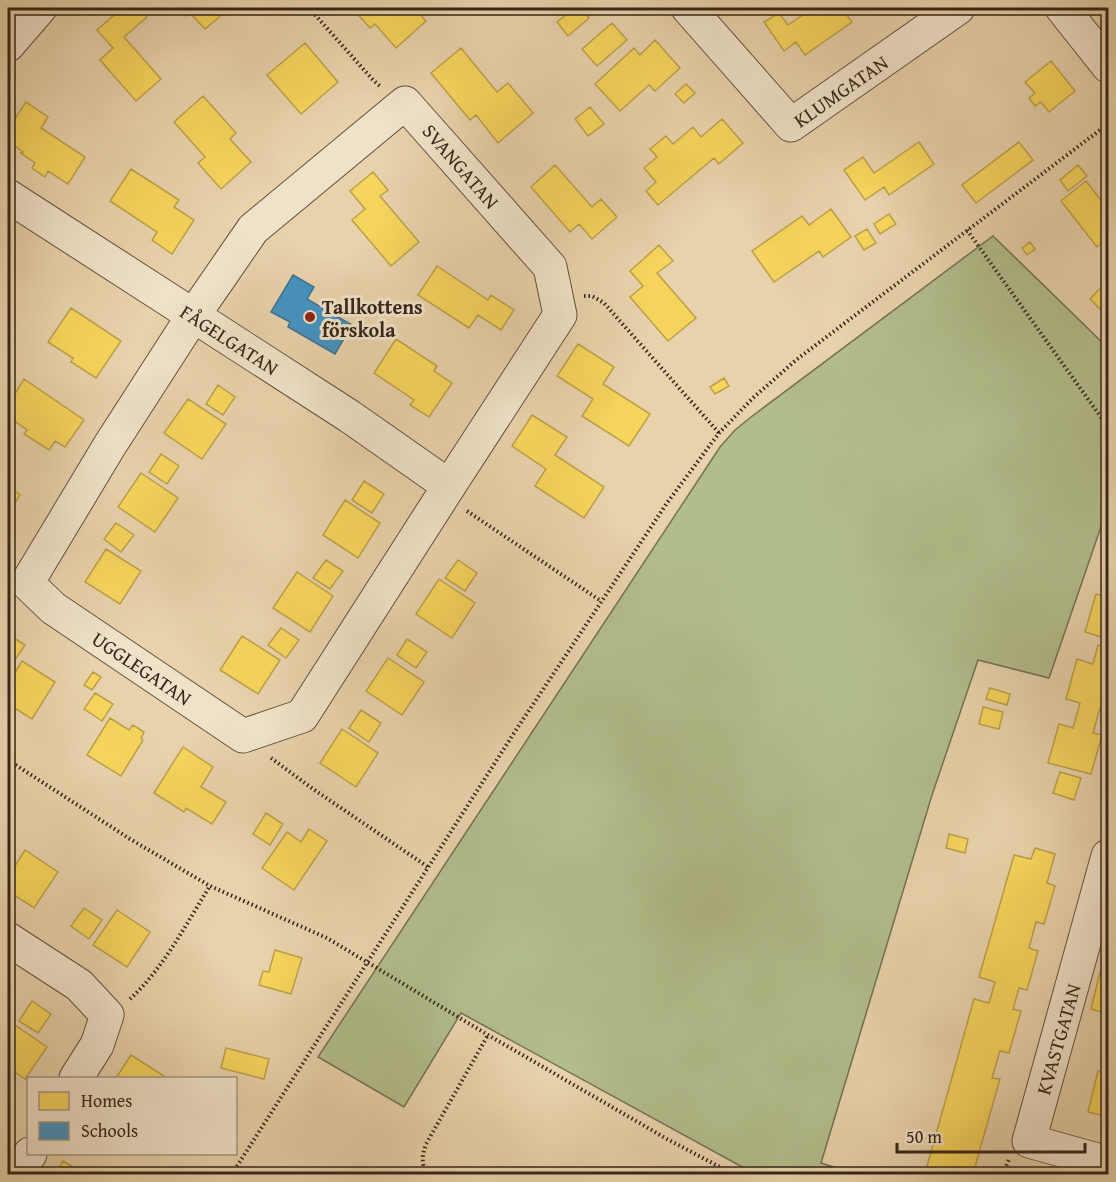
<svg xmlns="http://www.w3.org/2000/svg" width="1116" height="1182" viewBox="0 0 1116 1182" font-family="'Gentium Book Plus',serif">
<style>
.green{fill:#b2bd8c;stroke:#747152;stroke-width:1.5}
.homes{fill:#f6d55c;stroke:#bca048;stroke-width:1.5}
.schools{fill:#4393c3;stroke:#3f7290;stroke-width:1.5}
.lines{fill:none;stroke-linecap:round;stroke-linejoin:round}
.minor-casing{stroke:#62503e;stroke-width:35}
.path{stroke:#352519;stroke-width:4;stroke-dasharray:1.5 3;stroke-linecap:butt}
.minor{stroke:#f0e2c8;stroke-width:33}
.poi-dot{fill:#8f2418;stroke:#f0e2c8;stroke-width:2}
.labels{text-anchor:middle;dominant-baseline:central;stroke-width:6;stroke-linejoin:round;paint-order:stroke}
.street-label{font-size:20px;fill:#352519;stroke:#f0e2c8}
.poi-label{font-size:20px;font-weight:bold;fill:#352519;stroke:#f0e2c8;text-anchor:start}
</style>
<rect width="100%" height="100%" fill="#e8d2ab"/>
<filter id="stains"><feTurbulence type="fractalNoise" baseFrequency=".00333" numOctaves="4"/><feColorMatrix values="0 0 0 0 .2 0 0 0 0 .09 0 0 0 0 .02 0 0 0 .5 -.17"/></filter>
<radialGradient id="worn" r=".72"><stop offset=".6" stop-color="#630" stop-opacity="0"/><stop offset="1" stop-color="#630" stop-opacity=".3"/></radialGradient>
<path class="green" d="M 993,236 L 1108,348 L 1108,518 L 1104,518 L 1049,678 L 978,660 L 932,795 L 821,1163 L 856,1174 L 755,1174 L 461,1013 L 404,1107 L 318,1057 L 720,447 L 735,430 L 751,417 Z"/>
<path class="homes" d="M 122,8 L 138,8 L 147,17 L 124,37 L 161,79 L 136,101 L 100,60 L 113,48 L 97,30 Z
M 179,8 L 230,8 L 205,29 L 190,13 L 186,16 Z
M 352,8 L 414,8 L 426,21 L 396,48 L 375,24 L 370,28 Z
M 554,8 L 569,8 L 560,15 Z
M 575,8 L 580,8 L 589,18 L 568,36 L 557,22 Z
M 813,8 L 842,8 L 852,22 L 805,55 L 796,42 L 784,51 L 764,22 L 779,13 L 788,25 Z
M 612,23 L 627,40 L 597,66 L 582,49 Z
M 655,40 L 680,68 L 655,91 L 649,85 L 620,111 L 595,84 L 634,48 L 640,55 Z
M 305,43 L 338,82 L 301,114 L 267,75 Z
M 461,48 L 497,92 L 508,83 L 533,113 L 498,143 L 476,115 L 470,120 L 431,73 Z
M 1051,61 L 1075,91 L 1049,112 L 1041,102 L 1035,106 L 1029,98 L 1035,93 L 1025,82 Z
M 686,84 L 695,93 L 684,103 L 675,94 Z
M 203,96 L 236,133 L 230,139 L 251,162 L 221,189 L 198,163 L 205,157 L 174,122 Z
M 26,102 L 48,117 L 41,128 L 85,157 L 68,184 L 48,171 L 45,177 L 32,168 L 35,163 L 21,153 L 23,152 L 8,141 L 8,129 Z
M 590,107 L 604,124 L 588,136 L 575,119 Z
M 722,119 L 743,143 L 719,164 L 714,158 L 658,205 L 646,191 L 656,182 L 644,168 L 657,157 L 650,149 L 666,136 L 673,144 L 693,127 L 701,137 Z
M 919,142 L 934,164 L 889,195 L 884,187 L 865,200 L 844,170 L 863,157 L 874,173 Z
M 1019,142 L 1033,160 L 976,203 L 962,185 Z
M 555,165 L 592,207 L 601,199 L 617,217 L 592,239 L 579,224 L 570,232 L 531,187 Z
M 1078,165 L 1087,176 L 1068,191 L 1060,180 Z
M 131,169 L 179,200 L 174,207 L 194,220 L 172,254 L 152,240 L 157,232 L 110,201 Z
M 373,172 L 388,190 L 380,196 L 419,242 L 391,266 L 352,220 L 365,209 L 350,191 Z
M 1086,181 L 1108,209 L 1108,237 L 1097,247 L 1061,201 Z
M 831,209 L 851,237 L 823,257 L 819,251 L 774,282 L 752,251 L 802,216 L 809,225 Z
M 889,214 L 896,224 L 880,234 L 874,224 Z
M 867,229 L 876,243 L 864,250 L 855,236 Z
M 1030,242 L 1035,249 L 1027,255 L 1022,248 Z
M 659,245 L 673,261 L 657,273 L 696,318 L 668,341 L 630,297 L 643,286 L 630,271 Z
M 437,266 L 488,300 L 491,295 L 514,310 L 501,330 L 478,315 L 469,328 L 418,295 Z
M 1103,285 L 1108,290 L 1108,310 L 1105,314 L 1090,299 Z
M 71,308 L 121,341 L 96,378 L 71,362 L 73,358 L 48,342 Z
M 396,339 L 437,366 L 434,371 L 452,383 L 429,417 L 410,405 L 414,400 L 374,373 Z
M 578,344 L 614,367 L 603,384 L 650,414 L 629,446 L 582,416 L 593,399 L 557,376 Z
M 724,378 L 729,386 L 715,394 L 710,387 Z
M 24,379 L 84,420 L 65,447 L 55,441 L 49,450 L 24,434 L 27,430 L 8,416 L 8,405 Z
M 218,385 L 235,397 L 223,415 L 206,404 Z
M 188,399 L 226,424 L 202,459 L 164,433 Z
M 532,415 L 567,437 L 555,455 L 604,487 L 584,518 L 535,486 L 546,469 L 512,446 Z
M 161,454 L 179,466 L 167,484 L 149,472 Z
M 141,473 L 178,498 L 155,532 L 118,507 Z
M 364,481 L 384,494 L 372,513 L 352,500 Z
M 8,486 L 20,495 L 8,514 Z
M 345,500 L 380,523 L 358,558 L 323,535 Z
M 116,523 L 134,535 L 121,552 L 104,539 Z
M 106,549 L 141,571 L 120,604 L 85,582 Z
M 326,560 L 343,571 L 330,589 L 313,578 Z
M 458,560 L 477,573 L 465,591 L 445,578 Z
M 297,572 L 333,596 L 310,632 L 273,608 Z
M 439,579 L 475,603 L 452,638 L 416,614 Z
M 1096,594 L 1108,598 L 1108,639 L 1085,632 Z
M 281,628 L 299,640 L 286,658 L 268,645 Z
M 8,634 L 25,645 L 13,663 L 8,660 Z
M 242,636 L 280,660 L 258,694 L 220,670 Z
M 407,639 L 427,652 L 416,668 L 397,655 Z
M 1098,645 L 1108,648 L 1108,710 L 1100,708 L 1093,733 L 1102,735 L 1091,774 L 1048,763 L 1059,724 L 1073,728 L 1080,703 L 1066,699 L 1077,659 L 1093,664 Z
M 388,658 L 424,682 L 402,715 L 366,691 Z
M 22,661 L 55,682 L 32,719 L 8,704 L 8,684 Z
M 93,672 L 101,677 L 92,690 L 84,685 Z
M 990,688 L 1010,694 L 1007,705 L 986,699 Z
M 95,693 L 113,704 L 102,721 L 84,709 Z
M 983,707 L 1003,712 L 999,729 L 979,724 Z
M 361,710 L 381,723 L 369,742 L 349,728 Z
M 110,718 L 129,730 L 133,725 L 144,732 L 141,738 L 143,740 L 121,776 L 87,755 Z
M 342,729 L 378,753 L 356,787 L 320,763 Z
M 183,747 L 213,767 L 201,787 L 226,802 L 212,824 L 186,808 L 184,812 L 154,793 Z
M 1060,772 L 1081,778 L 1074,800 L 1053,793 Z
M 266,813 L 283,824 L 270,845 L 253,834 Z
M 309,829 L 327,841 L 294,890 L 262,868 L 287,832 L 301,842 Z
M 949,834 L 968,839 L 965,853 L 946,848 Z
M 1035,848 L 1055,854 L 1047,883 L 1055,886 L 1044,924 L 1036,922 L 1029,948 L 1038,951 L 1027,990 L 1019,988 L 1013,1009 L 1021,1011 L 1009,1053 L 1000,1051 L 992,1078 L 1000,1079 L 973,1174 L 943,1174 L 926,1170 L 974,999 L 989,1003 L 995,982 L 979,977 L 1014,855 L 1031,859 Z
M 25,850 L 58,872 L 34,908 L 8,891 L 8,877 Z
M 84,908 L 102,920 L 89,939 L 71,926 Z
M 117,910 L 150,932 L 127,967 L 93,945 Z
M 275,950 L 302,958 L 291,994 L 259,985 L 263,971 L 269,972 Z
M 1100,972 L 1108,974 L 1108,1014 L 1091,1009 Z
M 32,1001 L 51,1014 L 38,1033 L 19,1021 Z
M 9,1021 L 47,1047 L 25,1079 L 8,1067 L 8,1024 Z
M 226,1048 L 269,1059 L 264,1079 L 221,1068 Z
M 131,1055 L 167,1078 L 116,1078 Z
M 1098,1071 L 1108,1074 L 1108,1127 L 1106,1126 L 1108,1117 L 1088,1112 Z
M 63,1161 L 84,1174 L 55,1174 Z"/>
<path class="schools" d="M 293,275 L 314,287 L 307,299 L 352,325 L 335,354 L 288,327 L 290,322 L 271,312 Z"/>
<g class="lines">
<defs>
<g id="minor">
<path id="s1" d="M 688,8 L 791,125 L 958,8"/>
<path d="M 1062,8 L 1108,66"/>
<path d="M 8,45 L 40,8"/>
<path d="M 405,103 L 550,267 L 560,315 L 449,486 L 302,716 L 243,736 L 53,608 L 27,583 L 110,445 L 193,316 L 253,229 Z"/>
<path id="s2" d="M 8,196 L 349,416 L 449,486"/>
<path d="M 1108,856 L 1029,1141 L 1108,1163"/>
<path d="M 8,939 L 79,985 L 107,1015 L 97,1045 L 76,1078"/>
<path d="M 17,1174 L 30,1154"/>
</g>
</defs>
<use href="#minor" class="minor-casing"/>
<path class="path" d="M 309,8 L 373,80 L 381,87
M 967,230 L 1108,427
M 584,296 L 592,296 L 604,303 L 719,433
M 467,511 L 601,601
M 271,758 L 313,789 L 428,867
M 8,760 L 130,839 L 210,886 L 327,938 L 488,1035 L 667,1139 L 733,1174
M 130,999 C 163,969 186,924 210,886
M 232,1174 L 514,733 L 667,503 L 719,433 L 753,398 L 796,360 L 1108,124
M 427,1174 C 421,1164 422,1155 426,1144 L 488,1035
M 1003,1174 L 1009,1159"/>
<use href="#minor" class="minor"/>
</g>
<circle class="poi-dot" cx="310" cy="317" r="6"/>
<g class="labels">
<g class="street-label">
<text stroke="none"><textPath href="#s1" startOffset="216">KLUMGATAN</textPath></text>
<text transform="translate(461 166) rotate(49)">SVANGATAN</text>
<text stroke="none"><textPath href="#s2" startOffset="264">FÅGELGATAN</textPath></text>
<text transform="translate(142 668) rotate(34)">UGGLEGATAN</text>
<text transform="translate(1058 1039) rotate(-74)">KVASTGATAN</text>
</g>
<g class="poi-label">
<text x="322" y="306">Tallkottens<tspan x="322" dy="23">förskola</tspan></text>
</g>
</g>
<rect width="1116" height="1182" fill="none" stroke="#e8d2ab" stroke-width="30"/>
<rect x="9" y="9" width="1098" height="1164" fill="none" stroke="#352519" stroke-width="3"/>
<rect x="15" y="15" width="1086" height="1152" fill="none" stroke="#352519" stroke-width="1.5"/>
<rect x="27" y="1077" width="210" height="78" fill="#f0e2c8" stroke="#a59682" stroke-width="1.5"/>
<rect x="39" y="1092" width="30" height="18" fill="#f6d55c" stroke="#a59682" stroke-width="1.5"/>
<text x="81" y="1107" font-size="18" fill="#352519">Homes</text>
<rect x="39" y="1122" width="30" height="18" fill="#4393c3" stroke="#a59682" stroke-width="1.5"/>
<text x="81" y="1137" font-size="18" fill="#352519">Schools</text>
<path d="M897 1143v9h188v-9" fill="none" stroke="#352519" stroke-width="3"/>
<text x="906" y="1143" font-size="18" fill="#352519" stroke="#f0e2c8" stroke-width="4.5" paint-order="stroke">50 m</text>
<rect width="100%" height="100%" filter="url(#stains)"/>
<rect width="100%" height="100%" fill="url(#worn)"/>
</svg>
